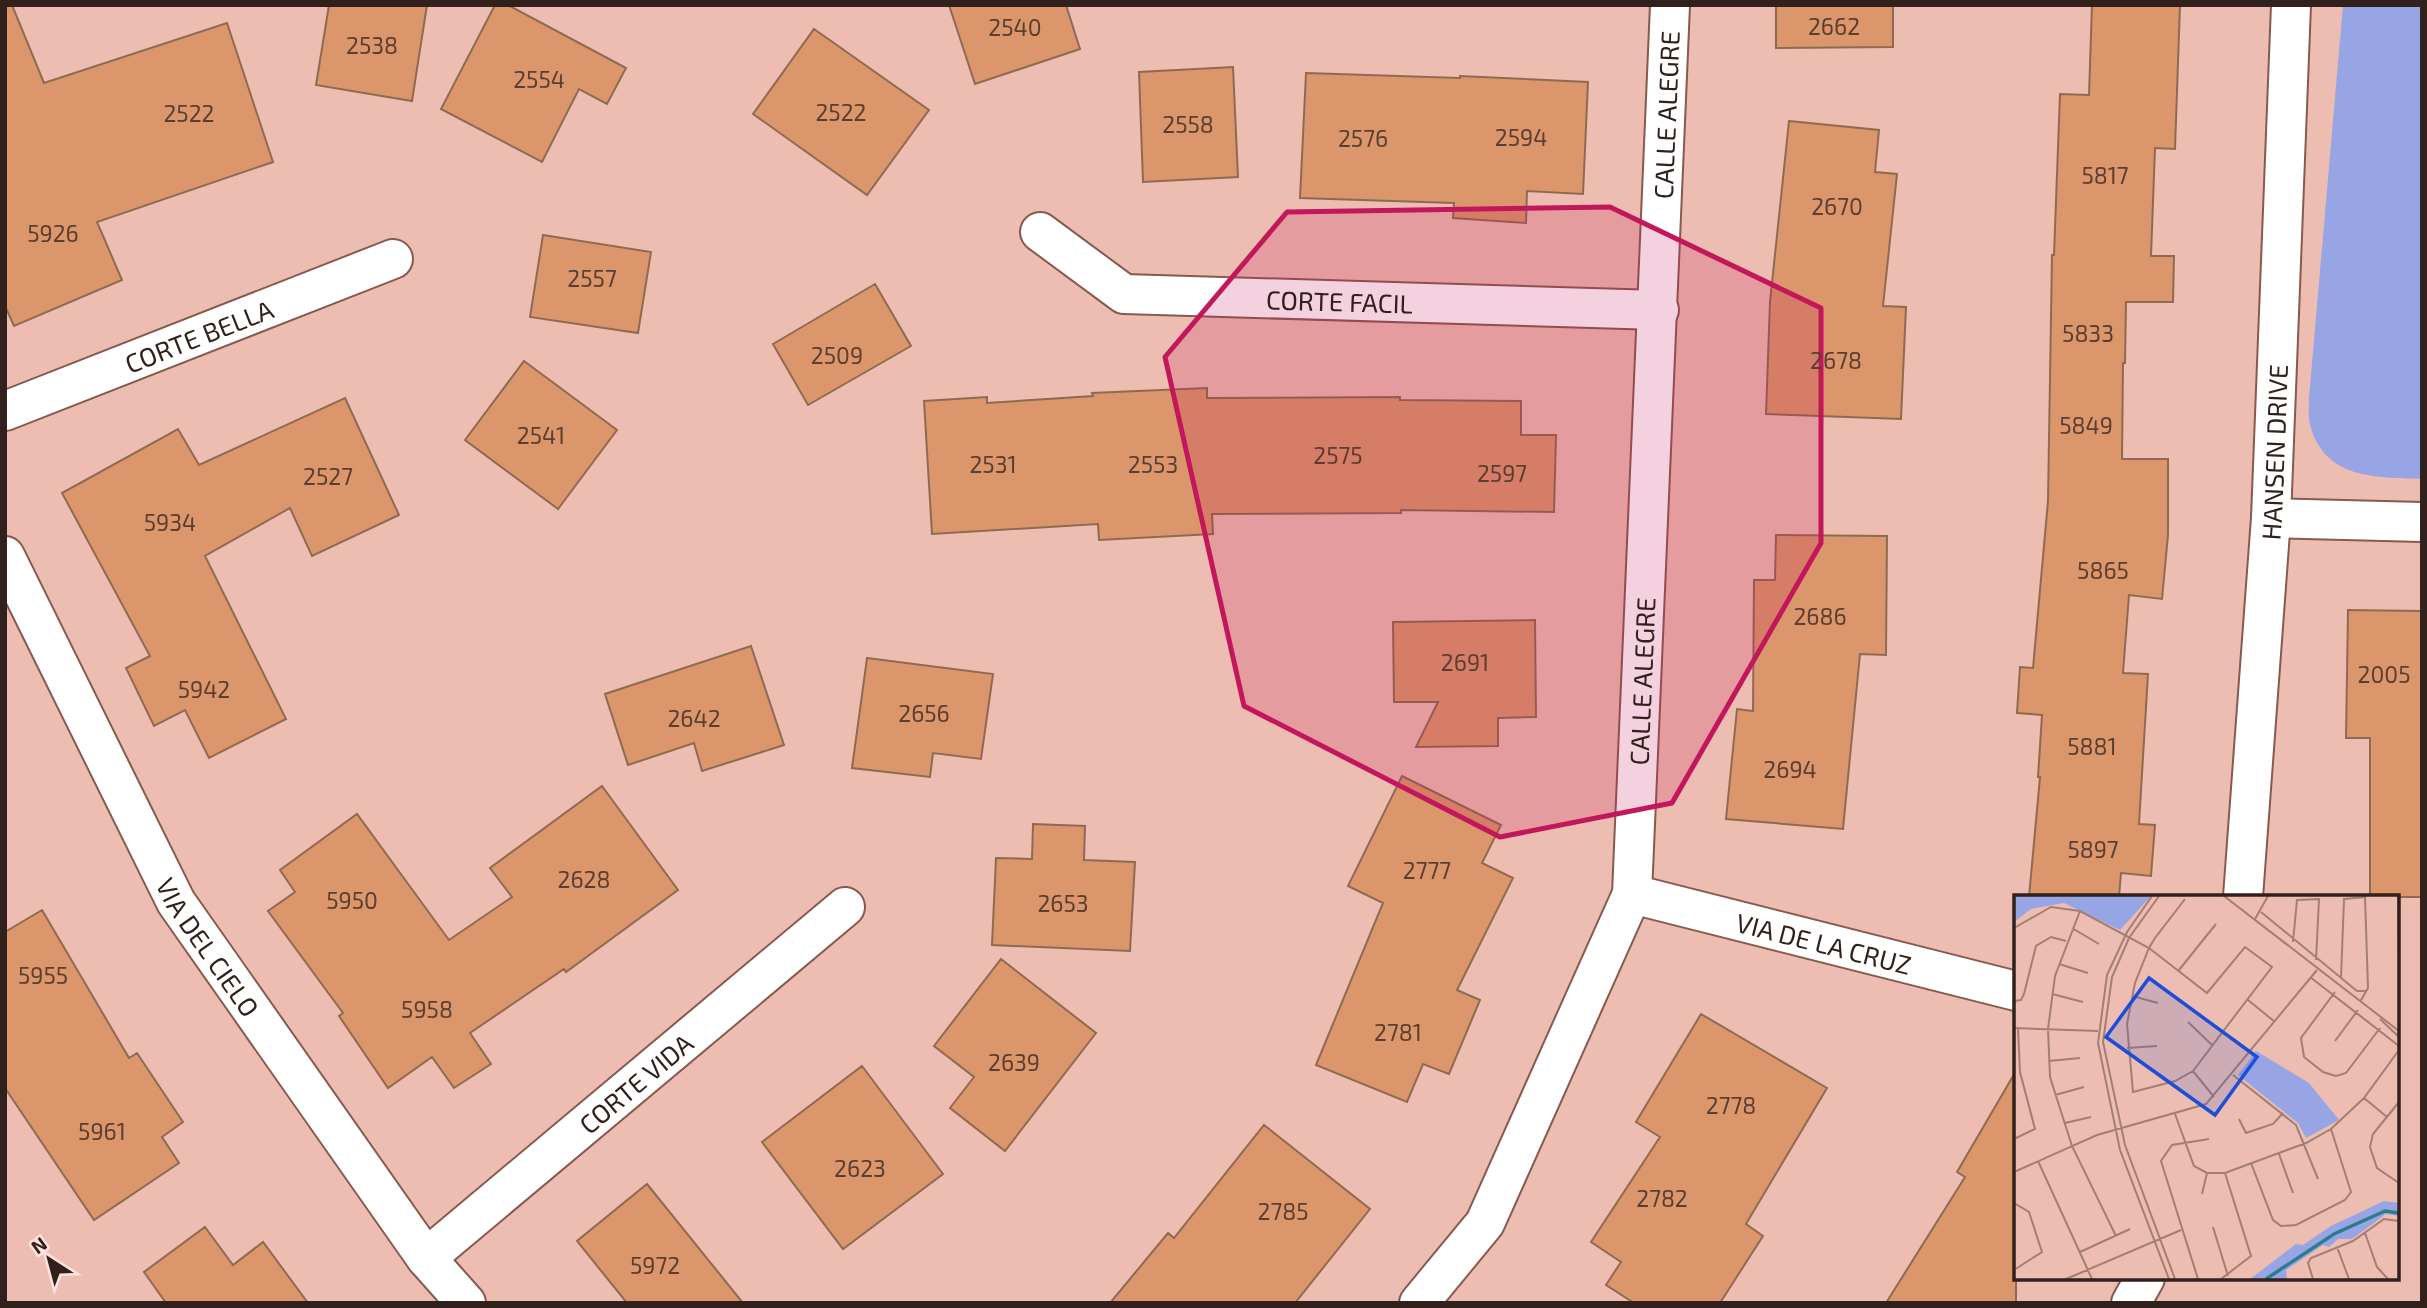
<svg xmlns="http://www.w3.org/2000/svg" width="2427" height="1308" viewBox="0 0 2427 1308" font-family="'Exo 2',sans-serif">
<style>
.green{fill:#97a5e4}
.building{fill:#db976b;stroke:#8f6a52;stroke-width:2}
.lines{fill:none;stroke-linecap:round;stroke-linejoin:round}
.street-casing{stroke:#855a4f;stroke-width:42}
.street{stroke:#fff;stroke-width:38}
.marked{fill:#c2185b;fill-opacity:0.2;stroke:#c2185b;stroke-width:5;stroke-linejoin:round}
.labels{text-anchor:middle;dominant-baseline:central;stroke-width:6;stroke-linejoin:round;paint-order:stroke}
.number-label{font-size:23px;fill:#5c3e30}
.street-label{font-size:26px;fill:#32201c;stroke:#fee4de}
.inset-river{fill:none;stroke:#2b7d8e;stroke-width:3.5}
.inset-road{fill:none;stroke:#a37e75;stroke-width:2}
.view{fill:#1d4ed8;fill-opacity:0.15;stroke:#1d4ed8;stroke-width:3.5}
.inset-edge{fill:none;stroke:#32201c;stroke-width:3.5}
</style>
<rect width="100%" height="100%" fill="#eebdb1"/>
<path class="green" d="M 2343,5 L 2422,5 L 2422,479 C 2376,477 2325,480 2310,425 C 2308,417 2309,406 2309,398 Z"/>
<path class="building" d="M 5,5 L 12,5 L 44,83 L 227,23 L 273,162 L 97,222 L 122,280 L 14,326 L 5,306 Z
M 329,5 L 427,5 L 412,101 L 316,85 Z
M 495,5 L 508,5 L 626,68 L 607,104 L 579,89 L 542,162 L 441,109 Z
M 949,5 L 1066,5 L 1080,49 L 975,84 Z
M 1776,5 L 1893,5 L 1893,47 L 1776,48 Z
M 2092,5 L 2180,5 L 2175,149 L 2155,148 L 2151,256 L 2174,256 L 2173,302 L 2126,302 L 2125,363 L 2123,363 L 2122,459 L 2168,459 L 2168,535 L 2162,599 L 2129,595 L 2123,673 L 2148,674 L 2139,824 L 2155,825 L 2151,876 L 2121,873 L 2119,897 L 2029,897 L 2040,777 L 2038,777 L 2042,715 L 2017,713 L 2020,667 L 2033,668 L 2048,501 L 2052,255 L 2054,255 L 2060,94 L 2089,95 Z
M 814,29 L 929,110 L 867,195 L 753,114 Z
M 1233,67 L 1238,177 L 1143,182 L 1139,72 Z
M 1306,73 L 1460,78 L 1460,76 L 1588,82 L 1583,194 L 1527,191 L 1526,223 L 1453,218 L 1454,203 L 1300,198 Z
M 1789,121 L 1879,130 L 1875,172 L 1897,174 L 1883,306 L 1906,307 L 1901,419 L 1766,414 L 1770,302 Z
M 543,235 L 651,252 L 638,333 L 530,317 Z
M 875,284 L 911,346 L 808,405 L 773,344 Z
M 524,361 L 617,430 L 558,509 L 465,440 Z
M 1207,388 L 1207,398 L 1400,397 L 1400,400 L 1521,401 L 1521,435 L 1556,435 L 1554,512 L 1401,510 L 1401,513 L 1212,514 L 1213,534 L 1099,540 L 1098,524 L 932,534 L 924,401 L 987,397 L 987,403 L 1093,396 L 1092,393 Z
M 345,398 L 399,515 L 312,556 L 290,508 L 205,556 L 286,719 L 209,758 L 185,710 L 154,726 L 126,668 L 150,656 L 62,493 L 178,429 L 199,465 Z
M 1776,535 L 1887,536 L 1886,655 L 1860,654 L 1843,829 L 1726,819 L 1737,709 L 1753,711 L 1754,580 L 1775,580 Z
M 2348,610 L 2422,611 L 2422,897 L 2370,897 L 2370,738 L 2346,738 Z
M 1535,620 L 1536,717 L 1498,718 L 1498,746 L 1416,747 L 1438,702 L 1394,702 L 1393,622 Z
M 751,646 L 784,745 L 702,771 L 694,743 L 628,765 L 605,694 Z
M 867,658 L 993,674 L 981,759 L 933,753 L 930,777 L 852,768 Z
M 1402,776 L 1501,825 L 1482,863 L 1513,878 L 1457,990 L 1480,1000 L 1449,1074 L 1423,1064 L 1407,1102 L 1316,1065 L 1383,903 L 1348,886 Z
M 602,786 L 678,890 L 566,972 L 564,969 L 470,1033 L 491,1064 L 454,1088 L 432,1057 L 388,1088 L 339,1016 L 343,1013 L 268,911 L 295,892 L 280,870 L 357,814 L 449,940 L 512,897 L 490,868 Z
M 1033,824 L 1085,826 L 1084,860 L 1135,862 L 1130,951 L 992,945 L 996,858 L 1032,859 Z
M 42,910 L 129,1058 L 137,1053 L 183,1122 L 162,1137 L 179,1163 L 94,1220 L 5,1088 L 5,932 Z
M 1001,959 L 1096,1033 L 1005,1151 L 950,1108 L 974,1077 L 934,1046 Z
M 1701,1014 L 1827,1088 L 1746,1224 L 1763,1236 L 1720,1303 L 1634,1303 L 1606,1285 L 1621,1262 L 1591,1242 L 1660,1137 L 1636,1122 Z
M 862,1066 L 943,1174 L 843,1249 L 762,1142 Z
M 2016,1071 L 2016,1303 L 1886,1303 L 1965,1177 L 1957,1172 Z
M 1264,1125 L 1370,1209 L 1295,1303 L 1110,1303 L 1168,1233 L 1174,1238 Z
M 647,1184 L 743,1303 L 627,1303 L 577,1241 Z
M 205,1227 L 233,1265 L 263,1242 L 308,1303 L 166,1303 L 144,1272 Z"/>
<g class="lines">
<defs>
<g id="street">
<path id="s1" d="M 1040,232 L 1124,294 L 1659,310"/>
<path id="s2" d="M 5,411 L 393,259"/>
<path d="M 2271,518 L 2422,522"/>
<path id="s3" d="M 5,556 L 176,902 L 426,1258 L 466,1303"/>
<path id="s4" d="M 1632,894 L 2016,991"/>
<path id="s5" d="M 2243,897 L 2271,518 L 2291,5"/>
<path id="s6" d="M 426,1258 L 845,907"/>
<path id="s7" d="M 1419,1303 L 1485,1223 L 1632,894 L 1670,5"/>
<path d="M 2131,1303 L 2145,1278"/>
</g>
</defs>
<use href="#street" class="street-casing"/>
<use href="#street" class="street"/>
</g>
<path class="marked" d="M 1610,207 L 1821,308 L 1821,543 L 1672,803 L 1500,837 L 1244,706 L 1165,357 L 1287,212 Z"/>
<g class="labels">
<g class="number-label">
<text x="1834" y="26">2662</text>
<text x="1015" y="27">2540</text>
<text x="372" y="45">2538</text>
<text x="539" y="79">2554</text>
<text x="841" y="112">2522</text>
<text x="189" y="113">2522</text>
<text x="1188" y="124">2558</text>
<text x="1521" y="137">2594</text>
<text x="1363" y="138">2576</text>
<text x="2105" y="175">5817</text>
<text x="1837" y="206">2670</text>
<text x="53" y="233">5926</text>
<text x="592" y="278">2557</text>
<text x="2088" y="333">5833</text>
<text x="837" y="355">2509</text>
<text x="1836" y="360">2678</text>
<text x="2086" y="425">5849</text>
<text x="541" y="435">2541</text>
<text x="1338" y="455">2575</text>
<text x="993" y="464">2531</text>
<text x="1153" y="464">2553</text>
<text x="1502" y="473">2597</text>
<text x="328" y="476">2527</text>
<text x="170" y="522">5934</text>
<text x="2103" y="570">5865</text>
<text x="1820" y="616">2686</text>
<text x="1465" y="662">2691</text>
<text x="2384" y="674">2005</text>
<text x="204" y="689">5942</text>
<text x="924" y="713">2656</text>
<text x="694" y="718">2642</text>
<text x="2092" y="746">5881</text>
<text x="1790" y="769">2694</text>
<text x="2093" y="849">5897</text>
<text x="1427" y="870">2777</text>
<text x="584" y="879">2628</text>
<text x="352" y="900">5950</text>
<text x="1063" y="903">2653</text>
<text x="43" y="975">5955</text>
<text x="427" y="1009">5958</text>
<text x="1398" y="1032">2781</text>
<text x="1014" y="1062">2639</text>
<text x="1731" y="1105">2778</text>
<text x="102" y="1131">5961</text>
<text x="860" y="1168">2623</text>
<text x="1662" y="1198">2782</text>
<text x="1283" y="1211">2785</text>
<text x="655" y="1265">5972</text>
</g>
<g class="street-label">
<text stroke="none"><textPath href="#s7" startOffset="1244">CALLE ALEGRE</textPath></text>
<text stroke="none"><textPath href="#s1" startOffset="320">CORTE FACIL</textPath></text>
<text stroke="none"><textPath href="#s2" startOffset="208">CORTE BELLA</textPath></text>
<text stroke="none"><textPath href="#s5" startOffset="446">HANSEN DRIVE</textPath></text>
<text stroke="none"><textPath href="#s7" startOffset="677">CALLE ALEGRE</textPath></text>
<text stroke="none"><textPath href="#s4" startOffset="198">VIA DE LA CRUZ</textPath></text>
<text stroke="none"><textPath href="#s3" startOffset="441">VIA DEL CIELO</textPath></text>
<text stroke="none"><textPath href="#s6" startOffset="273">CORTE VIDA</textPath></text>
</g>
</g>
<g transform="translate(2014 895)">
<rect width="385" height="385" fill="#eebdb1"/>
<path d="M 0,1 L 137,1 L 106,35 L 50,8 L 17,14 L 0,27 ZM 242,156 L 295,188 L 325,225 L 292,243 L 284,228 L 224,180 ZM 370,306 L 385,308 L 385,321 L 372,319 L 338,344 L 324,344 L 315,352 L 309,350 L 272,375 L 273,384 L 236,384 L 282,349 L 289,350 L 317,331 Z" fill="#97a5e4"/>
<path class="inset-river" d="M 252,384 L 320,339 L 371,316 L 385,318"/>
<path class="inset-road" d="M 138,1 L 113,37 L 93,80 L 84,148 L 106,255 L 155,384M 145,1 L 115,43 L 98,82 L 89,147 L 111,250 L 161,384M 210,1 L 385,136M 384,1 L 385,85M 66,16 L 41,81 L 34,134 L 36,182 L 58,251 L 102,341M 247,17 L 343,96 L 353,96M 241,24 L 254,1M 0,33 L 37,12 L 66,16 L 135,53 L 193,98 L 231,52 L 258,72 L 179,176 L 161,186 L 119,197 L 113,129 L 121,88 L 135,53 L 141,43 L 171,4M 58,33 L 85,49M 279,47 L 283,5 L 305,4 L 302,65M 45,69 L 74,78M 165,75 L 202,29M 296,82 L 385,151M 327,83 L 330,4 L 351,2 L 354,93 L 346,107M 321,97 L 287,143 L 290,162 L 309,177 L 322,181 L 332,178 L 366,133M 38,99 L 69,107M 118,101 L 144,108M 234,105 L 261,127M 0,106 L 7,105 L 10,99 L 22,51 L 37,42 L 52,46M 366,124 L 385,142M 174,127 L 199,151M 0,133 L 84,136M 321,146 L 344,115M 113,153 L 143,151M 35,166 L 66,163M 179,176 L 200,202M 219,180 L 282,230 L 304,284M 41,200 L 70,192M 350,203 L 373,222M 385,207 L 359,239 L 356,252 L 363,273 L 385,288M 161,219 L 180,271 L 193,278 L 211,278 L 292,248 L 317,234 L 350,203 L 385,155M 225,224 L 232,238 L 259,229 L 269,218M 51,228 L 77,222M 0,244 L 21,234 L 6,177 L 4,133M 265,259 L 279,298M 24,266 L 78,384M 237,268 L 259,325 L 267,331 L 282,330 L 331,305 L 337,297 L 317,234M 0,277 L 83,240 L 192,209 L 303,75M 188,299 L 193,278M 0,308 L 15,317 L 28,357 L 0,375M 199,332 L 214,381M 351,338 L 363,372 L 374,384M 323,352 L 335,384M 66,357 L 116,334M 52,384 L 167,335M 184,384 L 147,266 L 158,250 L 195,244M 207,384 L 237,361 L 211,278M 299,384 L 294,368 L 297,363 L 339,346 L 370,324 L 385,326"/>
<path class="view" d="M 135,83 L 243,162 L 201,220 L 92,142 Z"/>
<rect width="385" height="385" class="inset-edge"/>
</g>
<rect width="2427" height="1308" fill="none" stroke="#32201c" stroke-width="14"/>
<g transform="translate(49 1259) rotate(324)" stroke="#fee4de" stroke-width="5" paint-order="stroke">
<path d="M0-5L12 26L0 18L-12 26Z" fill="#32201c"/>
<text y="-10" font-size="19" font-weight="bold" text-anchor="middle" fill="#32201c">N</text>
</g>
</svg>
